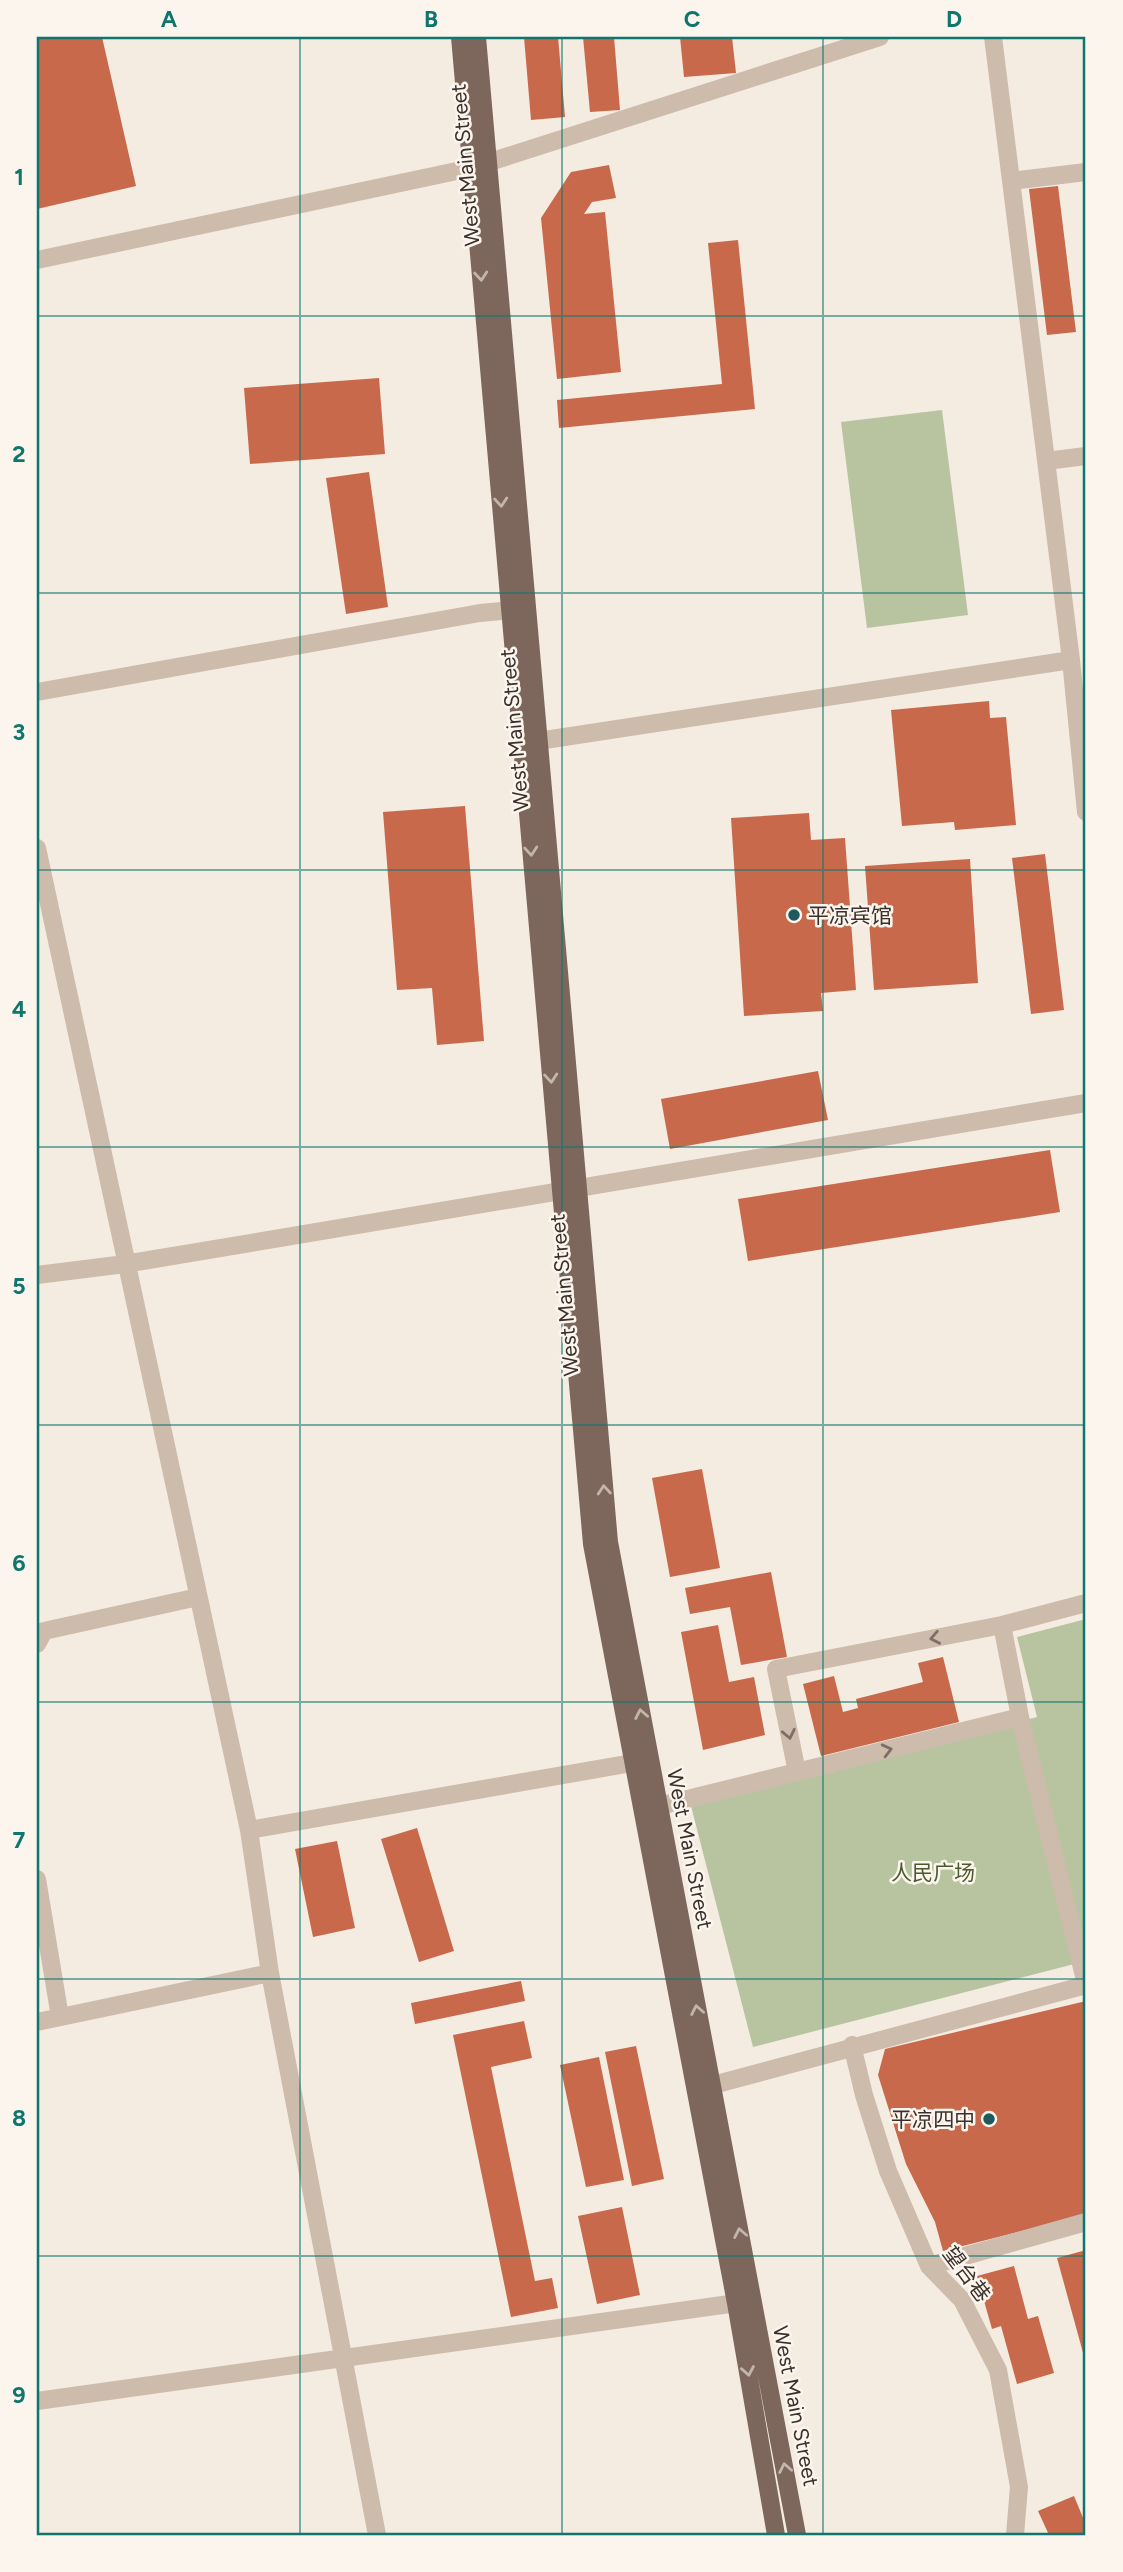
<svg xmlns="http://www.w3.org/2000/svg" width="1123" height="2572" viewBox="0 0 1123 2572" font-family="Figtree,'Noto Sans SC',sans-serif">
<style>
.green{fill:#b8c4a0}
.building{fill:#c8694b}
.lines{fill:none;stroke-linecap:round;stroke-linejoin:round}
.minor{stroke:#cdbbac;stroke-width:18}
.major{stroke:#7d675c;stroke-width:18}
.oneway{stroke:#c2b5ac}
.oneway2{stroke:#7d6f65}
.grid{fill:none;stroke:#0f766e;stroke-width:2;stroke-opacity:0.55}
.poi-dot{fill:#1f5a5e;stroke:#fbf5ee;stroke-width:2.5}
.labels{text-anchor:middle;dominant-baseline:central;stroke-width:5;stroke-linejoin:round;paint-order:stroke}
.street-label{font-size:21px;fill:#3b302b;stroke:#fbf5ee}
.poi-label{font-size:21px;fill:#3b302b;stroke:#fbf5ee;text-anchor:start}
.park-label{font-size:21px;fill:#4a5a2e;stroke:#fbf5ee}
.neatline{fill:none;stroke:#0f766e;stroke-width:2.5}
.grid-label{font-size:23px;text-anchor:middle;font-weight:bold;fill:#0f766e}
</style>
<rect width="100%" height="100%" fill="#f4ebe1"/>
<path class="green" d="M 942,410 L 968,615 L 867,628 L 841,422 Z
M 1086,1619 L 1086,1961 L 753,2047 L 691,1806 L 1037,1717 L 1017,1637 Z"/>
<path class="building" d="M 37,37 L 102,37 L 136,186 L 37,209 Z
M 524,37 L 558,37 L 565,117 L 531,120 Z
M 583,37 L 614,37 L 620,110 L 590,112 Z
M 680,37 L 732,37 L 736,73 L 684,77 Z
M 609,165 L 616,198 L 592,202 L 584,214 L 605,212 L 621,372 L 557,379 L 541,218 L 571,172 Z
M 1058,186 L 1076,332 L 1047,335 L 1029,189 Z
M 738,240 L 755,409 L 559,428 L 557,400 L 722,384 L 708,243 Z
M 379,378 L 385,454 L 250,464 L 244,388 Z
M 369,472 L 388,607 L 346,614 L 326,478 Z
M 989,701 L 990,718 L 1006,717 L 1016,825 L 955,830 L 954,822 L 902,826 L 891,710 Z
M 465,806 L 484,1041 L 437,1045 L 432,988 L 397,990 L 383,812 Z
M 809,813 L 811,840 L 845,838 L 856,990 L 821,993 L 823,1011 L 744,1016 L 731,818 Z
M 1045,854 L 1064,1010 L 1031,1014 L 1012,858 Z
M 970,859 L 978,983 L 874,990 L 865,866 Z
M 818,1071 L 828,1120 L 670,1149 L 661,1099 Z
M 1050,1150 L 1060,1212 L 748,1261 L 738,1199 Z
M 702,1469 L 720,1568 L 670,1577 L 652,1478 Z
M 771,1572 L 787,1657 L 741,1665 L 730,1607 L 690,1614 L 685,1588 Z
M 718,1625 L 729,1682 L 754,1677 L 765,1735 L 703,1750 L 681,1632 Z
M 943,1657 L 959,1722 L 821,1756 L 803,1684 L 834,1676 L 843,1712 L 858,1708 L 856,1699 L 923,1682 L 918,1663 Z
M 417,1828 L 454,1951 L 419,1962 L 381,1839 Z
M 337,1841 L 355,1928 L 313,1937 L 295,1849 Z
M 521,1981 L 525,2001 L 415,2024 L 411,2003 Z
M 1086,2001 L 1086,2215 L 943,2251 L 935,2222 L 906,2164 L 878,2075 L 885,2049 Z
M 524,2021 L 532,2058 L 491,2067 L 535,2281 L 552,2278 L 558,2308 L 511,2317 L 453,2035 Z
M 636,2046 L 664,2179 L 632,2186 L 605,2052 Z
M 599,2057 L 624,2180 L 586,2187 L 560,2065 Z
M 622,2207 L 640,2295 L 597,2304 L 578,2216 Z
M 1086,2250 L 1086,2360 L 1085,2360 L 1057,2258 Z
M 1014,2266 L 1028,2319 L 1038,2316 L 1054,2373 L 1017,2384 L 1001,2326 L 992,2329 L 977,2276 Z
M 1074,2496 L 1086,2525 L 1086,2535 L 1049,2535 L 1038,2511 Z"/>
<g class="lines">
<path class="minor" d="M 993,37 L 1071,660 L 1086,812
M 1011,181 L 1086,172
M 37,260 L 471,168 L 880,37
M 1046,461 L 1086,456
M 37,692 L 480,613 L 523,609
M 538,741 L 1071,660
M 37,848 L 249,1830 L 270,1973 L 377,2535
M 37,1275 L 125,1264 L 1086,1103
M 37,1644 L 44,1631 L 198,1597
M 1020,1717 L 1086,1984
M 797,1772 L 776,1669 L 1002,1625 L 1086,1603
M 659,1806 L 1020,1717 L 1002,1625
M 249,1830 L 649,1760
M 37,1879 L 60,2017
M 37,2022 L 270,1973
M 852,2045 L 864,2095 L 888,2171 L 929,2266 L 962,2300 L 998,2370 L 1019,2487 L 1015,2535
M 698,2089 L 1086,1985
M 929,2266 L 1086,2222
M 37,2401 L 751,2301"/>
<path class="major" d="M 460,37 L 592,1544 L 736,2303 L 776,2535
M 477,37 L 609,1542 L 797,2535"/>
</g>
<defs><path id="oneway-chevron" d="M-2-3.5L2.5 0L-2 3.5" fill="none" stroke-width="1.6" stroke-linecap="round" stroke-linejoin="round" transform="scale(1.75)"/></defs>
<g class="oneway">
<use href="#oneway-chevron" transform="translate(481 276) rotate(85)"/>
<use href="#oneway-chevron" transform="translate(501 502) rotate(85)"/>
<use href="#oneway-chevron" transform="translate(531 851) rotate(85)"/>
<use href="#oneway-chevron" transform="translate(551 1078) rotate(85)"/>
<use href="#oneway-chevron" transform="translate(604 1490) rotate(-95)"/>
<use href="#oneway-chevron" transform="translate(641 1714) rotate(-101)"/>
<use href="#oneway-chevron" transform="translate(697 2010) rotate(-101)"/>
<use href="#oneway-chevron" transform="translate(740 2233) rotate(-101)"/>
<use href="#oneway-chevron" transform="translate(748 2371) rotate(80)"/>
<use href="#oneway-chevron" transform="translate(785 2468) rotate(-101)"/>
</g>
<g class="oneway2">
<use href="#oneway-chevron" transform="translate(935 1638) rotate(169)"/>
<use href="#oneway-chevron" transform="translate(789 1734) rotate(78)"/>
<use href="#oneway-chevron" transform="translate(887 1750) rotate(-14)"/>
</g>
<path class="grid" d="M 300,37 L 300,2535M 562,37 L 562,2535M 823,37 L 823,2535M 37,316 L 1086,316M 37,593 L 1086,593M 37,870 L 1086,870M 37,1147 L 1086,1147M 37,1425 L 1086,1425M 37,1702 L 1086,1702M 37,1979 L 1086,1979M 37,2256 L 1086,2256"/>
<g class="poi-dot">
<circle cx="794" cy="915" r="7"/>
<circle cx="989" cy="2119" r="7"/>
</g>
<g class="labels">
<g class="street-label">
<text transform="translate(465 165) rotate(-95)">West Main Street</text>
<text transform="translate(514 730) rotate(-95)">West Main Street</text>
<text transform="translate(564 1295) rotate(-95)">West Main Street</text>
<text transform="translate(690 1849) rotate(79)">West Main Street</text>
<text transform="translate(967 2274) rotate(53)">望台巷</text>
<text transform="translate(796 2406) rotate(79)">West Main Street</text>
</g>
<g class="poi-label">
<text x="808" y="915">平凉宾馆</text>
<text x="975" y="2119" text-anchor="end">平凉四中</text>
</g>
<g class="park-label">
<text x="933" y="1872">人民广场</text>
</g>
</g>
<rect width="1123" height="2572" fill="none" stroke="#fbf5ee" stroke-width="77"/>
<rect x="38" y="38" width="1046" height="2496" class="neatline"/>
<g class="grid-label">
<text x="169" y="27">A</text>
<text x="431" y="27">B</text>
<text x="692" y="27">C</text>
<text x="954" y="27">D</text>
<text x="19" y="185">1</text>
<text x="19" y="462">2</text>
<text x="19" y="740">3</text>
<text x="19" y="1017">4</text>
<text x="19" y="1294">5</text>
<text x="19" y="1571">6</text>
<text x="19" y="1848">7</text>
<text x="19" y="2126">8</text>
<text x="19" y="2403">9</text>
</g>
</svg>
